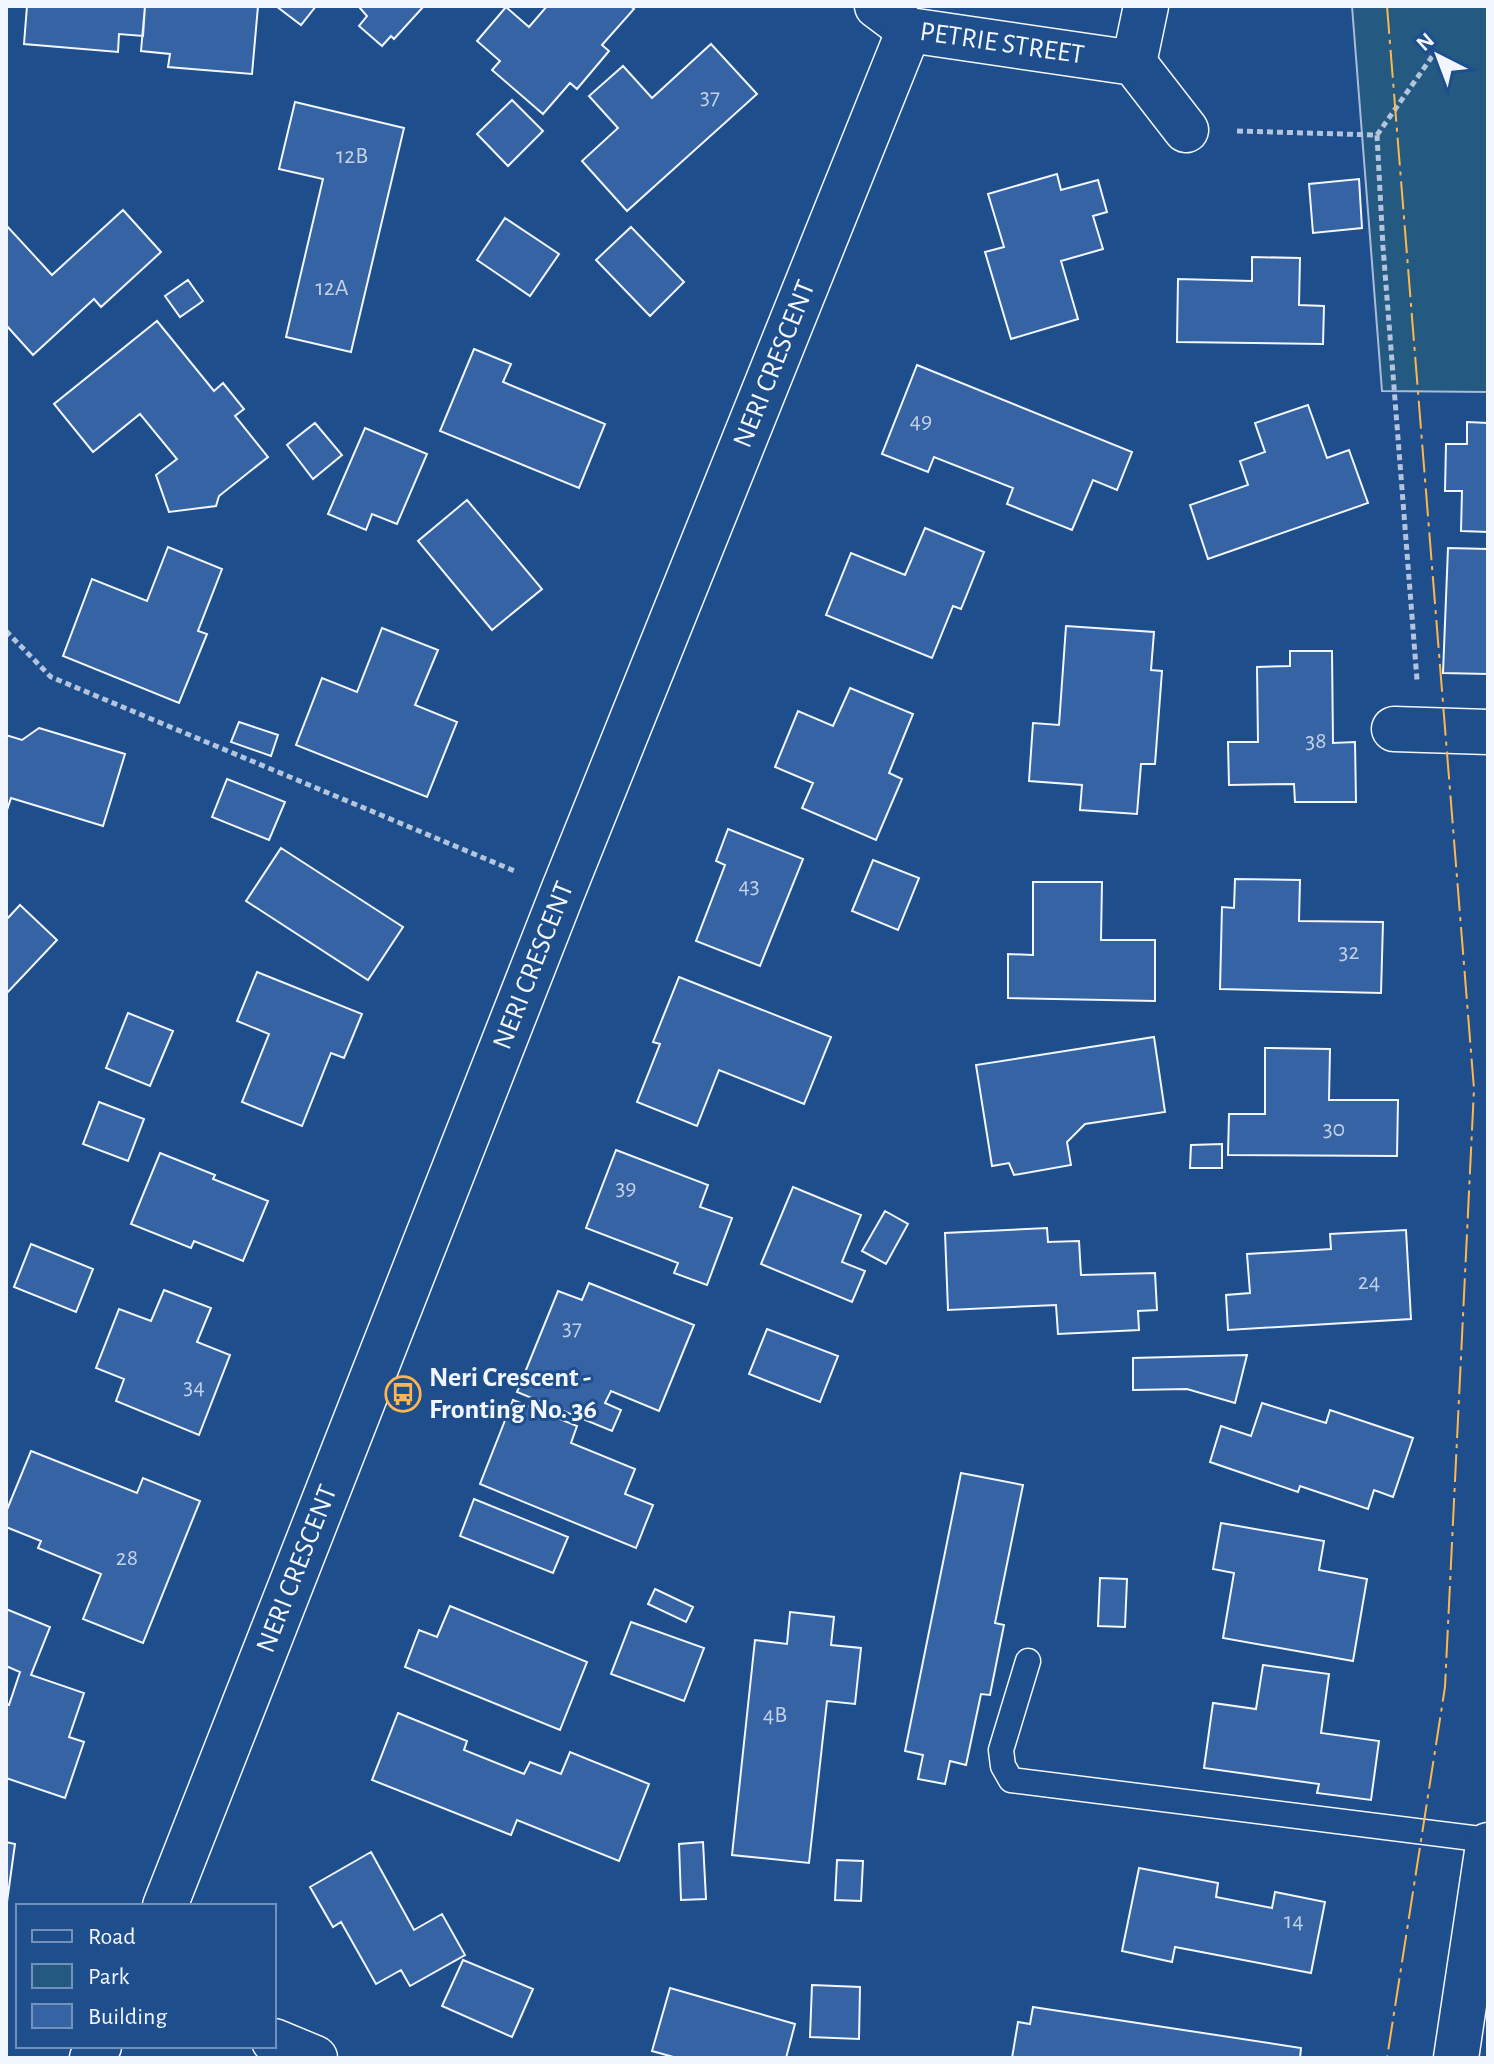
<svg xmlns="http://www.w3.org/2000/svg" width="1494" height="2064" viewBox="0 0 1494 2064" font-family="'Alegreya Sans',sans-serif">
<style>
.green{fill:#245a82;stroke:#a8bbd7;stroke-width:2}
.building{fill:#3563a3;stroke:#f2f6ff;stroke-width:2}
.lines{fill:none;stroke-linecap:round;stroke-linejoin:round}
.service-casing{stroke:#f2f6ff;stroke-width:27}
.minor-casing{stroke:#f2f6ff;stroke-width:47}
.path{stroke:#b3c4dc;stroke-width:5;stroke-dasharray:6 4;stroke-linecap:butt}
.service{stroke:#1f4e8c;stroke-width:24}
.minor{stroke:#1f4e8c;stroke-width:44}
.power{stroke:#ffb74d;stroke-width:2;stroke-dasharray:28 6 4 6;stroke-linecap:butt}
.labels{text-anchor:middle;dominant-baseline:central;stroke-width:6;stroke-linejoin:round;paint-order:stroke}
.number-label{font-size:24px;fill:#c3d1e8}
.street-label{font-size:28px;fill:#f2f6ff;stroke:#1f4e8c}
.poi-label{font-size:28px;font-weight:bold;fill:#f2f6ff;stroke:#1f4e8c;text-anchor:start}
</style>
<rect width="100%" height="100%" fill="#1f4e8c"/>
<path class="green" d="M 1352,6 L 1488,6 L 1488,392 L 1382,391 Z"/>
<path class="building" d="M 27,6 L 145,6 L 143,36 L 119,34 L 118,52 L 24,44 Z
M 145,6 L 258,6 L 252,74 L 168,67 L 170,54 L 141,51 Z
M 276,6 L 316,6 L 301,25 Z
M 361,6 L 424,6 L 394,39 L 391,36 L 382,46 L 359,26 L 367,16 L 360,8 Z
M 547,6 L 630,6 L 634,9 L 602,45 L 609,51 L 577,89 L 570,83 L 543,114 L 492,70 L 500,61 L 477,41 L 506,7 L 529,27 Z
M 711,44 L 757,94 L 627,211 L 582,161 L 618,128 L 589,96 L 623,66 L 652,98 Z
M 512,100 L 543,131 L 508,166 L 477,134 Z
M 295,102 L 404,128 L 351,352 L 286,337 L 323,179 L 279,169 Z
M 1057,174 L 1061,190 L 1098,180 L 1107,212 L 1093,216 L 1103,249 L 1061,261 L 1078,319 L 1011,339 L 985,252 L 1004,247 L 988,194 Z
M 1359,179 L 1362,228 L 1313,233 L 1309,184 Z
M 123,210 L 161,252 L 101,307 L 94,299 L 33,355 L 6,325 L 6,225 L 52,275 Z
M 505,218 L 559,254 L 530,296 L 477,260 Z
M 631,227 L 684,282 L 650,316 L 596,260 Z
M 1252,257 L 1300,258 L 1299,305 L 1324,306 L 1323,344 L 1177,342 L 1178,279 L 1252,281 Z
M 188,280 L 203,301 L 180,317 L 165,296 Z
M 157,321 L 214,391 L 223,383 L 244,409 L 235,416 L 268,457 L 219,496 L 216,506 L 169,512 L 156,475 L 177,459 L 140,414 L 93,452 L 54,404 Z
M 474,349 L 511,364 L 503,382 L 605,424 L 579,488 L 440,431 Z
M 917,365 L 1132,452 L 1117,490 L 1093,480 L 1072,530 L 1007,504 L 1013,488 L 934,457 L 928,472 L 882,454 Z
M 1308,405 L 1327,458 L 1349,450 L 1368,503 L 1208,559 L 1190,505 L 1248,485 L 1240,461 L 1265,452 L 1255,423 Z
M 1467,422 L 1488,423 L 1488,532 L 1461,531 L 1462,491 L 1445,491 L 1446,444 L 1467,444 Z
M 315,423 L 342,455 L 313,479 L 287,445 Z
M 365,428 L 427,454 L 397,524 L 372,514 L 366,530 L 328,514 Z
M 467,500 L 542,589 L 492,630 L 418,541 Z
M 925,528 L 984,552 L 961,609 L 953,606 L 932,658 L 826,615 L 851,553 L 905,575 Z
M 168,547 L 222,569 L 198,631 L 207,634 L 179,703 L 63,656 L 92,579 L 147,601 Z
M 1448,548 L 1488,549 L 1488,674 L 1443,673 Z
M 1066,626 L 1154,632 L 1151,670 L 1162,671 L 1155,764 L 1141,764 L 1137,814 L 1080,810 L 1082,785 L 1029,781 L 1033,723 L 1059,725 Z
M 382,628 L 438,650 L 415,705 L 457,722 L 427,797 L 296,745 L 322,678 L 357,692 Z
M 1290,651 L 1332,651 L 1333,743 L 1355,742 L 1356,802 L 1295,802 L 1294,784 L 1229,785 L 1228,742 L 1258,742 L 1257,667 L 1290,666 Z
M 850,688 L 913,714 L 889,773 L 902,779 L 876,840 L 802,808 L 813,783 L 775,767 L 798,711 L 833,726 Z
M 239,722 L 278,735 L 271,756 L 231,742 Z
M 39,728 L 125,754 L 103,826 L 11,798 L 6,813 L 6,735 L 22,740 Z
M 227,779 L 285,802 L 269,840 L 212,817 Z
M 728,829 L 803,859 L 760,966 L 696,941 L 725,865 L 716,861 Z
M 281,848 L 403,927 L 368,980 L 246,901 Z
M 873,860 L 919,878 L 898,930 L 852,911 Z
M 1235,879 L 1300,880 L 1299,921 L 1383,922 L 1381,993 L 1220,989 L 1222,907 L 1234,908 Z
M 1033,882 L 1102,882 L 1101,940 L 1155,940 L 1155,1001 L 1008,998 L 1008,954 L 1033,955 Z
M 20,905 L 57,940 L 6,994 L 6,920 Z
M 257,972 L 362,1014 L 344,1058 L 331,1053 L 302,1126 L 242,1102 L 269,1034 L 237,1021 Z
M 679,977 L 831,1037 L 804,1104 L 719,1070 L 697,1126 L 637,1102 L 660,1044 L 653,1042 Z
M 128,1013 L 173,1031 L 150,1086 L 106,1068 Z
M 1154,1037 L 1165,1112 L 1085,1124 L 1067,1142 L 1071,1165 L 1014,1175 L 1009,1163 L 992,1166 L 976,1065 Z
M 1265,1048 L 1330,1049 L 1329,1100 L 1398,1100 L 1397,1156 L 1228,1155 L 1229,1114 L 1265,1114 Z
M 99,1102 L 144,1119 L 128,1161 L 83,1144 Z
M 1222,1144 L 1222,1168 L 1190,1168 L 1191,1145 Z
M 616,1150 L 708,1185 L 700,1207 L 732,1218 L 707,1285 L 674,1273 L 678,1263 L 586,1228 Z
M 160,1153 L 215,1175 L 213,1179 L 268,1201 L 243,1261 L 194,1241 L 191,1248 L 131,1224 Z
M 793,1187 L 861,1215 L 842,1262 L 865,1271 L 852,1302 L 761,1264 Z
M 885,1211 L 908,1224 L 886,1264 L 862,1251 Z
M 1047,1228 L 1048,1242 L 1079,1241 L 1081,1275 L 1155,1273 L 1157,1310 L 1138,1311 L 1139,1330 L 1058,1334 L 1056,1305 L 948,1310 L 945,1233 Z
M 1406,1230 L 1411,1319 L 1228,1330 L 1226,1295 L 1250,1293 L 1247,1254 L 1331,1249 L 1330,1234 Z
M 31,1244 L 93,1269 L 76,1312 L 14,1287 Z
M 589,1283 L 694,1325 L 659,1411 L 611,1391 L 605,1403 L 621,1410 L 612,1431 L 517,1392 L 558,1291 L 582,1300 Z
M 164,1290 L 211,1308 L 197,1342 L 230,1355 L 199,1435 L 116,1401 L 124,1379 L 96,1368 L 119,1309 L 151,1321 Z
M 767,1329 L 838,1356 L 820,1402 L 749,1374 Z
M 1247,1355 L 1235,1403 L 1187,1389 L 1133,1390 L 1133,1358 Z
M 513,1400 L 577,1426 L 571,1443 L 635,1469 L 625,1494 L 653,1505 L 636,1548 L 480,1484 Z
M 1262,1403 L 1326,1423 L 1330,1410 L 1413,1438 L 1393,1497 L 1374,1490 L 1368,1509 L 1300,1486 L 1298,1492 L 1210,1462 L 1221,1426 L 1251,1436 Z
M 31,1451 L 137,1493 L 143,1478 L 200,1501 L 143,1643 L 83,1619 L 101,1574 L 38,1548 L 41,1541 L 6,1527 L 6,1512 Z
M 961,1473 L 1023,1485 L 995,1623 L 1004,1625 L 990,1695 L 981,1694 L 966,1765 L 950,1761 L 945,1784 L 918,1779 L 923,1755 L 905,1751 Z
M 474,1499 L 568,1537 L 553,1573 L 460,1536 Z
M 1221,1523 L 1324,1541 L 1319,1570 L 1367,1579 L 1353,1661 L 1223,1638 L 1234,1573 L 1213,1569 Z
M 1100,1578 L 1127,1579 L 1125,1627 L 1098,1626 Z
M 655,1589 L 693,1607 L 686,1622 L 648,1604 Z
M 450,1606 L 587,1662 L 560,1730 L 405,1667 L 419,1630 L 437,1637 Z
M 6,1609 L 50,1627 L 31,1675 L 84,1693 L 69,1737 L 84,1742 L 65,1798 L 6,1778 L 6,1704 L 9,1705 L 20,1672 L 6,1666 Z
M 790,1612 L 834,1617 L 831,1645 L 861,1648 L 855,1704 L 827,1701 L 809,1863 L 732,1855 L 755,1640 L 787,1644 Z
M 631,1622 L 704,1648 L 684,1701 L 611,1674 Z
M 1263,1665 L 1329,1674 L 1321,1733 L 1379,1741 L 1371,1800 L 1317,1793 L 1319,1784 L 1204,1768 L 1213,1703 L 1256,1709 Z
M 398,1713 L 467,1741 L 464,1750 L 524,1774 L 530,1762 L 561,1774 L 570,1752 L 649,1784 L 619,1861 L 517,1820 L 511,1835 L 372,1780 Z
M 6,1842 L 15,1844 L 6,1909 Z
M 703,1842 L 706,1899 L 681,1900 L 679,1844 Z
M 371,1852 L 414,1930 L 442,1914 L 465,1955 L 410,1986 L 401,1970 L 376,1984 L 341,1922 L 333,1927 L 310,1887 Z
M 837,1860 L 863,1861 L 861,1901 L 835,1900 Z
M 1139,1868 L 1218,1883 L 1216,1897 L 1272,1908 L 1275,1892 L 1325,1902 L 1311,1973 L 1175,1947 L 1172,1962 L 1122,1951 Z
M 463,1960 L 533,1989 L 512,2037 L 442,2006 Z
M 812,1985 L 860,1987 L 859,2039 L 810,2037 Z
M 670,1988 L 795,2024 L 786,2058 L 677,2058 L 652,2051 Z
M 1033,2007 L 1301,2048 L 1300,2058 L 1012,2058 L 1018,2022 L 1030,2024 Z"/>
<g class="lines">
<defs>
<path id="service" d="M 1028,1661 L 1001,1750 L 1003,1766 L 1011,1780 L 1488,1840"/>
<g id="minor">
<path id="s1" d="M 877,6 L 909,30 L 1134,63 L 1186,130"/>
<path d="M 1134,63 L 1146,6"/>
<path d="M 1394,729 L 1488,732"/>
<path id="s2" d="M 165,1906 L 563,891 L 909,30"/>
<path d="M 274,2041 L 315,2058"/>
<path d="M 92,2058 L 99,2046"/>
<path d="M 1456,2058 L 1488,1845"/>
</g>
</defs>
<use href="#service" class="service-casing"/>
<use href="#minor" class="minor-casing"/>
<path class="path" d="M 1237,131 L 1377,135 L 1436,51
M 1377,135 L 1383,247 L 1417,680
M 6,631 L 51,677 L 517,872"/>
<use href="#service" class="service"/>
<use href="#minor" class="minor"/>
<path class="power" d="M 1387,6 L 1474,1089 L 1445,1687 L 1387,2058"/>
</g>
<defs>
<symbol id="bus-ring" viewBox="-11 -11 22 22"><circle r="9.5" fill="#1f4e8c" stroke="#ffb74d" stroke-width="1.5"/><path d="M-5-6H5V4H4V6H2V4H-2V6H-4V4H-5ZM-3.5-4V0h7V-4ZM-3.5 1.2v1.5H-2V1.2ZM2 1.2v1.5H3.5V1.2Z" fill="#ffb74d"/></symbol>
</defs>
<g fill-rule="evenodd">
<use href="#bus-ring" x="383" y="1374" width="40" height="40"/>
</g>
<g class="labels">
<g class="number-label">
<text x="710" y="97">37</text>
<text x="352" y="156">12B</text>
<text x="332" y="288">12A</text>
<text x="921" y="421">49</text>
<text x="1316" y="741">38</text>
<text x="749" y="886">43</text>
<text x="1349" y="952">32</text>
<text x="1334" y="1129">30</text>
<text x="626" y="1188">39</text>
<text x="1369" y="1282">24</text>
<text x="572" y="1328">37</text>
<text x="194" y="1387">34</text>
<text x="127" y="1558">28</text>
<text x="775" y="1715">4B</text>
<text x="1294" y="1921">14</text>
</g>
<g class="street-label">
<text stroke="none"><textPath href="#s1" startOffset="134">PETRIE STREET</textPath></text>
<text stroke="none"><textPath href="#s2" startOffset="1658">NERI CRESCENT</textPath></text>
<text stroke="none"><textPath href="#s2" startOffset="1010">NERI CRESCENT</textPath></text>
<text stroke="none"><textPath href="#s2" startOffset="362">NERI CRESCENT</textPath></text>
</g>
<g class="poi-label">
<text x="429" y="1378">Neri Crescent -<tspan x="429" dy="32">Fronting No. 36</tspan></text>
</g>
</g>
<rect width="1494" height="2064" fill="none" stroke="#f2f6ff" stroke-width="16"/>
<rect x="16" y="1904" width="260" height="144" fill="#1f4e8c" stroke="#7391ba" stroke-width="2"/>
<rect x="32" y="1930" width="40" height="12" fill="#1f4e8c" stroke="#7391ba" stroke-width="2"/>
<text x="88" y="1944" font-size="24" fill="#f2f6ff">Road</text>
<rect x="32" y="1964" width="40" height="24" fill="#245a82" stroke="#7391ba" stroke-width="2"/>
<text x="88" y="1984" font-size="24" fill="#f2f6ff">Park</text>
<rect x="32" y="2004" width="40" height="24" fill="#3563a3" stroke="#7391ba" stroke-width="2"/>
<text x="88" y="2024" font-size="24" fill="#f2f6ff">Building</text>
<g transform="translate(1438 56) rotate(318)" stroke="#1f4e8c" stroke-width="6" paint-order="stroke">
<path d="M0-6L14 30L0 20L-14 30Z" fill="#f2f6ff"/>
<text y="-12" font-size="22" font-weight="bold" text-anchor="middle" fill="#f2f6ff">N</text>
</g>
</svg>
